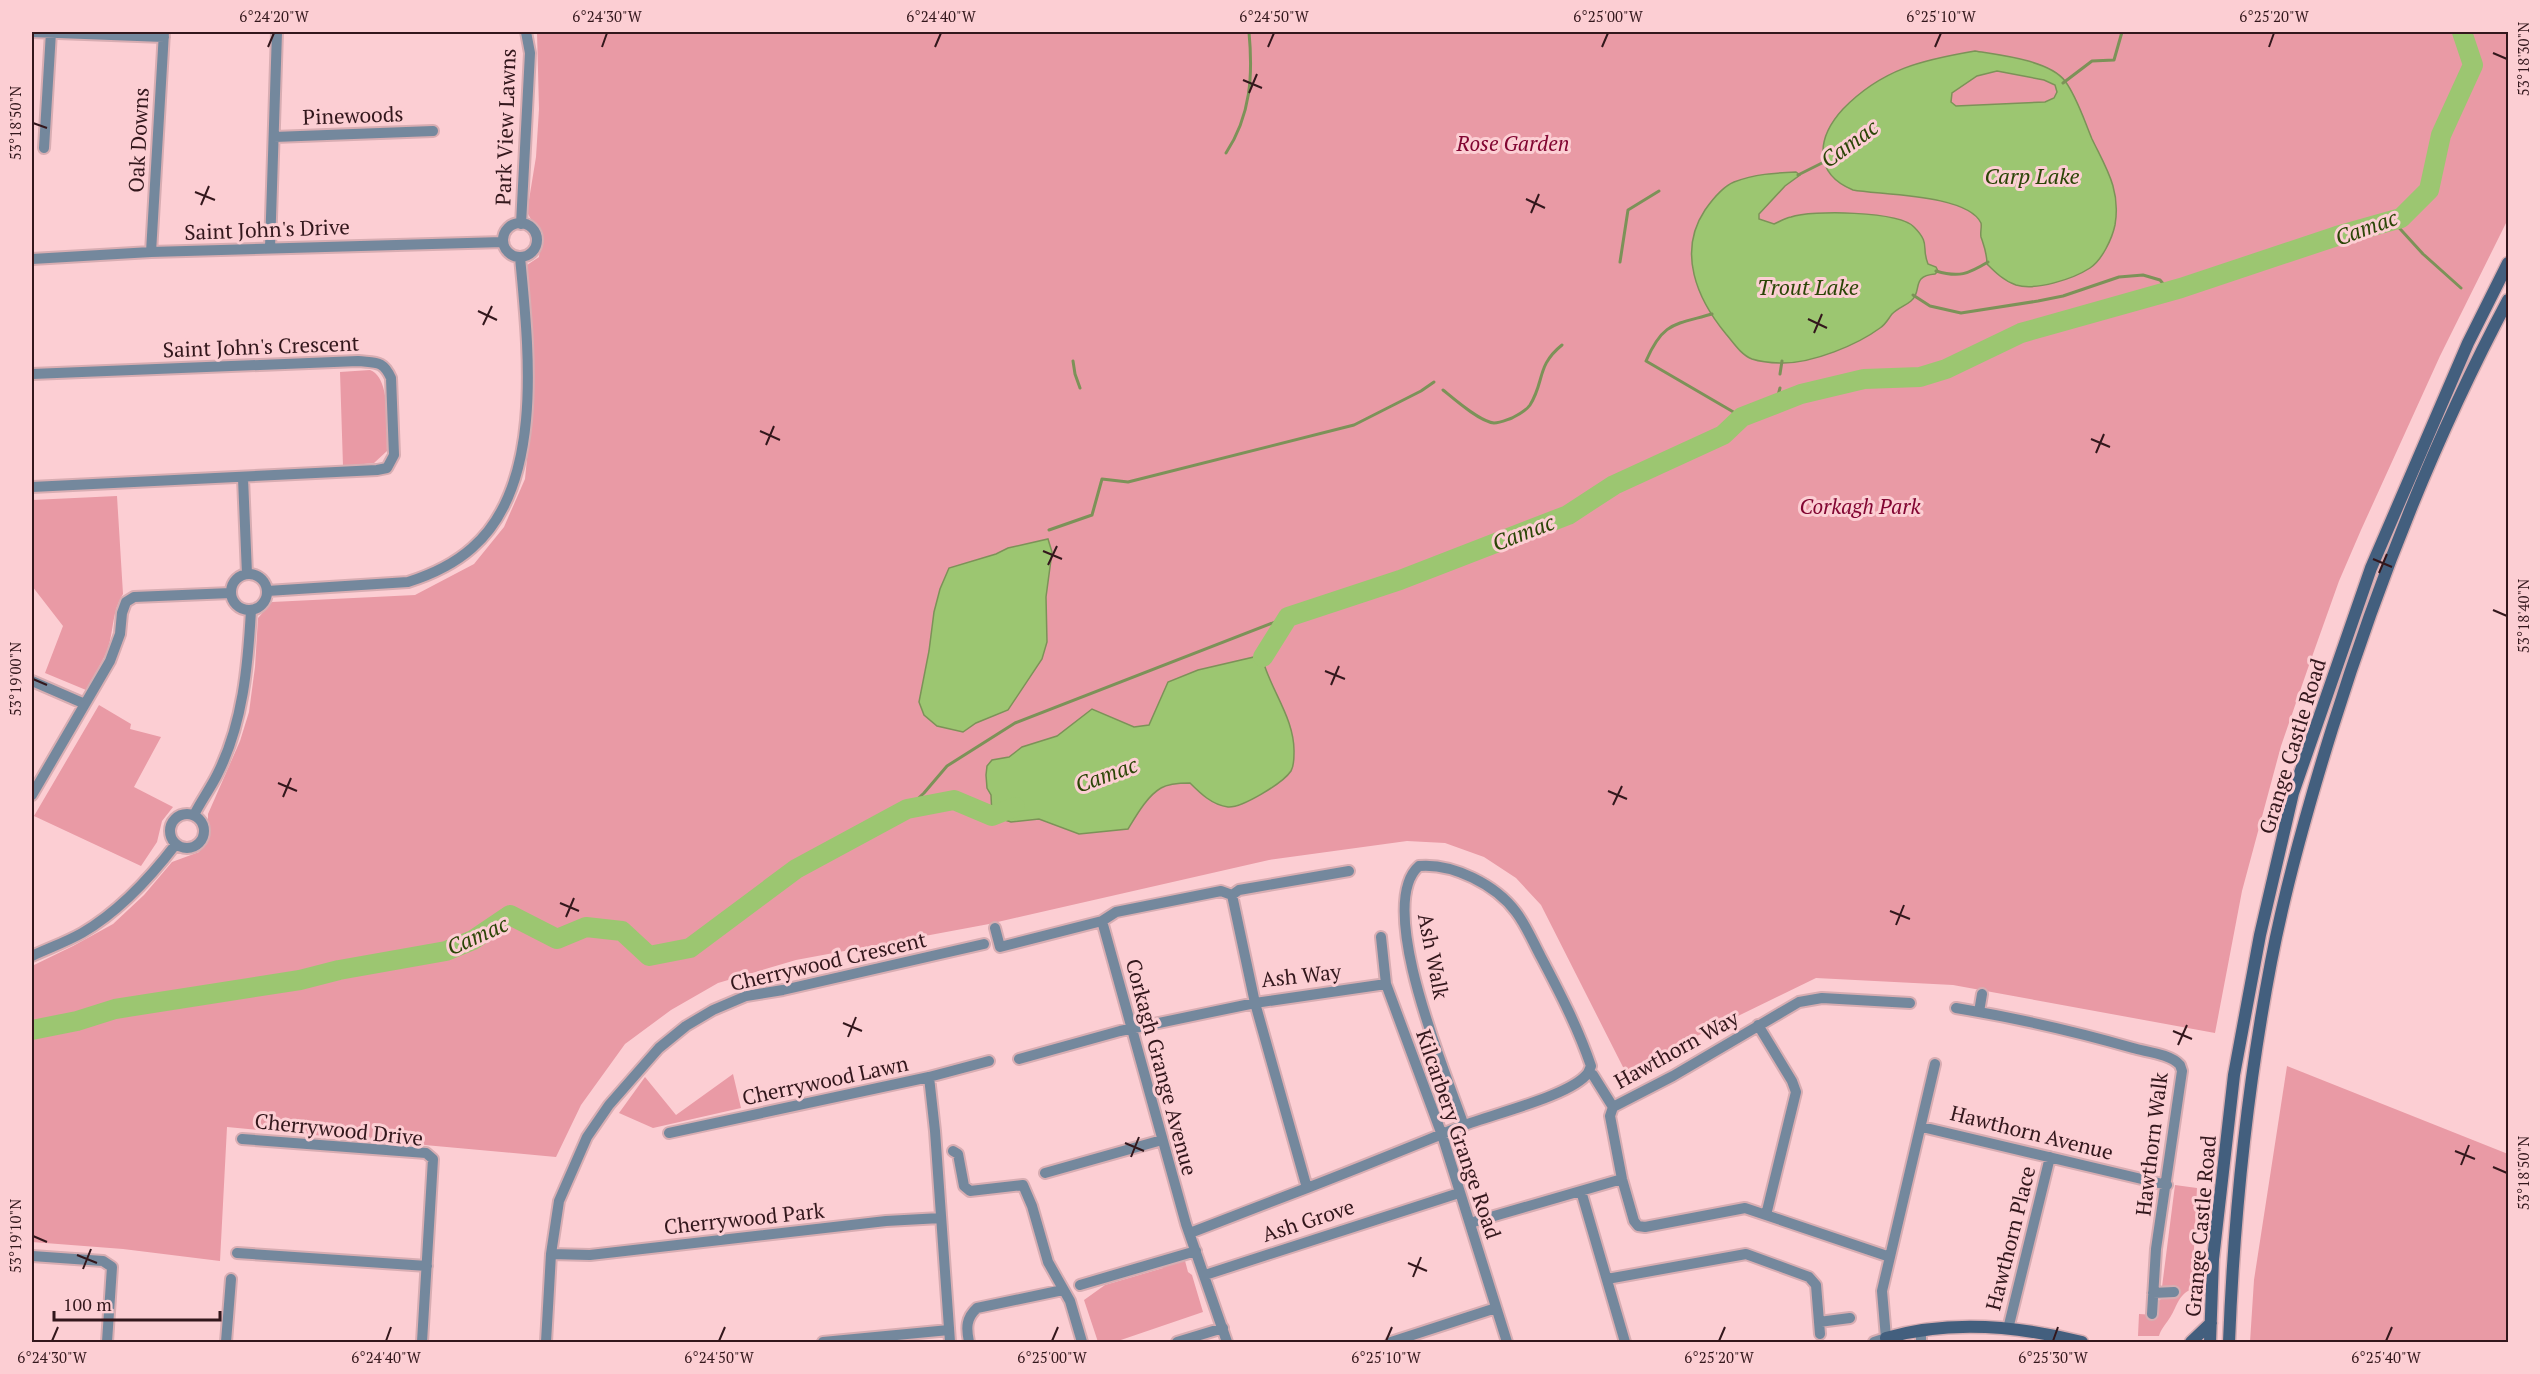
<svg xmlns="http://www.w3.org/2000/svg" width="2540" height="1374" viewBox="0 0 2540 1374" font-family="'PT Serif',serif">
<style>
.green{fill:#e99aa5}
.water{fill:#9cc671;stroke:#7c9258;stroke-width:1.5;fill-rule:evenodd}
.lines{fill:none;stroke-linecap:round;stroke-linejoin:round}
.stream{stroke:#7c9258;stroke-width:3}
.river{stroke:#9cc671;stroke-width:20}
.street-casing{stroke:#d8adb2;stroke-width:14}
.secondary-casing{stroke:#d8adb2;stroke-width:15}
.street{stroke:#74889d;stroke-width:10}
.secondary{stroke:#435f7e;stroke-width:12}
.ticks{fill:none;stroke:#33171c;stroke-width:2}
.labels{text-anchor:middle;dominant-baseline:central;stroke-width:6;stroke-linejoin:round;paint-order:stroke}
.street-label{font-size:21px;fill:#33171c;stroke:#fcced3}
.park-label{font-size:21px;font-style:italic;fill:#820632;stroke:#fcced3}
.water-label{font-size:22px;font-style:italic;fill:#2b4506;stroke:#fcced3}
.neatline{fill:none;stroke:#33171c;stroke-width:2}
.ticks-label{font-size:15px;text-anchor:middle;fill:#33171c}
</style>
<rect width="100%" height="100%" fill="#fcced3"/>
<path class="green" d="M 537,32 L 2508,32 L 2508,219 L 2440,356 L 2361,530 L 2339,581 L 2308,668 L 2281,746 L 2242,891 L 2215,1033 L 1953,985 L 1816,978 L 1625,1071 L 1541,905 L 1516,878 L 1484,857 L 1445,843 L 1407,841 L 1269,860 L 989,924 L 796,960 L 718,983 L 671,1010 L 625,1044 L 581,1105 L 556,1157 L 227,1127 L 220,1261 L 123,1249 L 32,1242 L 32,966 L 73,946 L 113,924 L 144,895 L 172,862 L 199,852 L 208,828 L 208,814 L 240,741 L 249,712 L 255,667 L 258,618 L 272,602 L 415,595 L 474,564 L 504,527 L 525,479 L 531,418 L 533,348 L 524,267 L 539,257 L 541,238 L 527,212 L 536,157 L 539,109 Z
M 370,370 C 392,378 386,431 387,451 L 374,463 L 343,466 L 340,372 Z
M 117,496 L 123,594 C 112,611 114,629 108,648 C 103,662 93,676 86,690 L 45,673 L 63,626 L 32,586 L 32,500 Z
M 99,705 L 131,724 L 130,729 L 161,737 L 134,787 L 173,807 L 162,821 L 157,842 L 141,866 L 34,816 Z
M 2287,1066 L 2508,1154 L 2508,1342 L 2250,1342 L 2254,1280 Z
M 733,1074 L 741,1108 L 653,1128 L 619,1113 L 645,1077 L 676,1115 Z
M 2175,1185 L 2197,1188 L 2192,1289 C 2177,1295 2177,1308 2169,1319 C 2165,1325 2161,1329 2159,1336 L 2138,1336 L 2139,1314 L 2156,1315 L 2159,1301 L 2163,1297 L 2165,1288 L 2162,1287 Z
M 1184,1257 L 1188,1272 L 1192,1275 L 1203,1312 L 1115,1342 L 1098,1342 L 1084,1300 L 1105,1285 L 1163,1268 L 1162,1264 Z"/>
<path class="water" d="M 1975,51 C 1999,55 2049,60 2065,81 C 2077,97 2084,120 2092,139 C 2106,168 2121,190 2115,225 C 2112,239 2102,260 2090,268 C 2073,279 2036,291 2016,285 C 2004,281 1995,272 1987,264 C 1987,253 1984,246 1981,237 C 1980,232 1982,227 1981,223 C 1967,194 1880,195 1853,190 C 1836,183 1824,172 1823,154 C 1822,136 1832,121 1843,109 C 1882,69 1922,60 1975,51 ZM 1997,71 L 2044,80 L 2055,85 L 2057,92 L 2054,98 L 2045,102 L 1956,106 L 1951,102 L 1952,93 L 1977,76 Z
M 1796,172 L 1800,175 L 1785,186 L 1759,214 L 1759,219 L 1774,224 C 1779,222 1785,218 1791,217 C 1811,210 1899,211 1914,227 C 1931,244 1921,247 1928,264 L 1936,267 L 1938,271 L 1935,274 C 1910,276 1923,292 1911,301 C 1905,306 1898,308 1892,314 C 1888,319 1886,324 1880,328 C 1857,345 1813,363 1783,363 C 1774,363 1761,362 1752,359 C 1741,355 1733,342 1726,334 C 1697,299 1677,252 1705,210 C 1712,200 1722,187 1734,182 C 1755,174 1774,173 1796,172 Z
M 1048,539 L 1052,552 L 1046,597 L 1047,642 L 1042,659 L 1008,710 L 976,723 L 963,732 L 937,726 L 924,715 L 919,702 L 929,651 L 934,612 L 940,589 L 949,568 L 996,554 L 1008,548 Z
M 1276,633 L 1280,636 C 1273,647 1266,652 1265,667 C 1275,696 1295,722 1294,753 C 1294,760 1294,766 1291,771 C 1283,783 1242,808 1228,807 C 1212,805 1200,793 1190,783 C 1181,783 1169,783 1161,788 C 1147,796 1136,816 1128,829 L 1079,834 L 1039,819 L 1011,822 L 992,816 L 991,795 L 987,788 L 986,775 L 987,766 L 992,760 L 1009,757 L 1022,747 L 1057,736 L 1092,709 L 1134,727 L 1149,725 L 1168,682 L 1198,670 L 1258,656 Z"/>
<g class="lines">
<path class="stream" d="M 2063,83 L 2092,61 L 2114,60 L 2122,32
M 1226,153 C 1251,115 1253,75 1249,32
M 1798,175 L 1826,161
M 2392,220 L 2423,254 L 2461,288
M 1620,262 L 1628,210 L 1659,191
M 1936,271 C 1959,278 1968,274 1988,262
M 1913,295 L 1930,306 L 1961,313 L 2038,301 L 2063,296 L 2119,277 L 2143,275 L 2160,280 L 2169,291
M 1712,314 C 1674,325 1663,322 1646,361 L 1742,417
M 1073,361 L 1075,374 L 1080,388
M 1780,374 L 1782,361
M 1443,390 C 1454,399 1480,422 1494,423 C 1500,423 1506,420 1512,418 C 1518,415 1526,411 1530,405 C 1545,381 1536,366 1562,345
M 1776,403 L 1780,388
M 1049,530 L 1092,515 L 1102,479 L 1128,482 L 1354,425 L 1421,391 L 1434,382
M 907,809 L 924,793 L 947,766 L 1015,723 L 1288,617"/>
<path class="river" d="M 1263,657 L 1288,617 L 1400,580 L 1568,515 L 1614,485 L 1723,435 L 1742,417 L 1801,394 L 1864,379 L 1920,377 L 1946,369 L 2021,333 L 2181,288 L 2337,236 L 2401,218 L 2429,190 L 2441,135 L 2473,65 L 2462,32
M 32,1030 L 77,1021 L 115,1009 L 300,980 L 339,970 L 446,951 L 473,940 L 510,915 L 557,939 L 586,927 L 622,931 L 649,956 L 690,948 L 796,869 L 907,809 L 954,800 L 992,816 L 1015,807"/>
<defs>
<path id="street" d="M 32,32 L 164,37
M 274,137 L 433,131
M 44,148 L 51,32
M503 240a17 17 0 1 1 34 0a17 17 0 1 1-34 0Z
M 521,224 L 530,53 L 526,32
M 270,248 L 277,32
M 151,252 L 164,32
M 32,259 L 151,252 L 503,242
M 32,374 L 358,361 C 376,363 383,360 391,378 L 394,455 L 387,468 L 377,470 L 32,487
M 243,478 L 247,574
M231 592a18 18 0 1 1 36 0a18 18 0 1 1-36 0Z
M 267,591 L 408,582 C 430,575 454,564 472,548 C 546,484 528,344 520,257
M 32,681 L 85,704
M 32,795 L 110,661 L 120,634 L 122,613 L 126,602 L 134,597 L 231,593
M170 831a17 17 0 1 1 34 0a17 17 0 1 1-34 0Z
M 194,815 C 201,801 210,789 217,775 C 243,724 248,665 251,610
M 1232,895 L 1255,1003 L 1386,984
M 1102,921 L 1116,912 L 1221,891 L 1232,895 L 1239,890 L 1349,871
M 995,928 L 1000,947 L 1102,921 L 1186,1224 L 1227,1342
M 1381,937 L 1386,984 L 1442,1135 L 1507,1342
M 32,956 C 49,948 66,942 82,933 C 120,911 150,878 176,844
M 1956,1008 C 2016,1018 2074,1031 2133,1048 C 2147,1052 2170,1054 2180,1065 L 2182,1071 L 2156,1249 L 2152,1314
M 1979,1012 L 1982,994
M 1758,1025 L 1792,1081 L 1796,1092 L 1766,1215
M 1019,1059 L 1120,1031 L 1255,1003 L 1307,1188 L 1190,1233
M 1588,1073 L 1593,1075 L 1613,1107
M 929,1077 L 935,1131 L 950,1342
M 1613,1107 L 1610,1116 L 1622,1179 L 1634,1221 L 1638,1226 L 1645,1227 L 1745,1208 L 1890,1257
M 1613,1107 L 1673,1076 L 1799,1002 L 1822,998 L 1910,1003
M 1464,1126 C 1447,1076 1374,905 1419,866 C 1453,863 1496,885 1516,912 C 1526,925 1533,942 1541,957 C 1560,993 1578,1028 1591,1066 L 1588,1073
M 1922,1127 L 2167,1185
M 669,1133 L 929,1077 L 989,1061
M 242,1139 L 426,1153 L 433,1159 L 422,1342
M 953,1151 L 958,1154 L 964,1186 L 970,1191 L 1023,1185 L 1032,1206 L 1048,1262 L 1070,1301 L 1082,1342
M 1045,1173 L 1162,1140
M 1307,1188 C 1359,1168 1410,1147 1462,1126 C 1492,1114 1571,1096 1588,1073
M 1581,1191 L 1625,1342
M 1470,1223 L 1622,1179
M 237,1253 L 427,1266
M 551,1254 L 590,1255 L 886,1221 L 941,1218
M 32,1256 L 103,1261 L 112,1267 L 107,1342
M 1205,1275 L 1459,1193
M 1607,1279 L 1746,1254 L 1809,1277 L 1816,1285 L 1820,1334
M 1080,1285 L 1196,1251
M 2153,1293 L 2174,1292
M 1819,1322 L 1850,1318
M 2008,1329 L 2050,1157
M 1921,1331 L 1921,1342
M 226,1342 L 231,1279
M 546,1342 L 551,1254 L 559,1201 L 587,1137 L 609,1105 L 659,1048 L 686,1026 L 713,1010 L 746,996 L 783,990 L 984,944
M 823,1342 L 949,1330
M 969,1342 C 966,1328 966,1318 977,1308 L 1063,1290
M 1177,1342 L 1223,1328
M 1391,1342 L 1496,1308
M 1874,1342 L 1886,1338 L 1882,1291 L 1935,1064"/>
<path id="secondary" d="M 1886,1338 C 1949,1320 2019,1326 2082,1342
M 2191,1342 L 2211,1323
M 2210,1342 L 2213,1259 L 2234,1075 L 2260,935 L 2293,793 L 2371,568 L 2468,343 L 2508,263
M 2229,1342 C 2234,1215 2247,1088 2271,962 C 2286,883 2308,806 2332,729 C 2378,582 2435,437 2508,300"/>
</defs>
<use href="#street" class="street-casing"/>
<use href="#secondary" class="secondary-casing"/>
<use href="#street" class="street"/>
<use href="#secondary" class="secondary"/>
</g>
<path class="ticks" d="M 268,47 L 274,33M 602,47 L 607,33M 935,47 L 941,33M 1268,47 L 1274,33M 1602,47 L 1608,33M 1935,47 L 1941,33M 2269,47 L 2274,33M 2493,53 L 2507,59M 1243,80 L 1262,88M 1249,93 L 1257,74M 33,123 L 47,128M 195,192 L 215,200M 1526,199 L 1545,208M 201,205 L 209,186M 1531,213 L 1539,194M 478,311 L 497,320M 1808,319 L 1827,328M 483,325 L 492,306M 1814,333 L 1822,314M 760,431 L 780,440M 2091,439 L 2110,447M 766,445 L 774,426M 2096,453 L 2104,434M 1043,551 L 1062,559M 2373,559 L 2392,567M 1048,565 L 1057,546M 2379,573 L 2387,554M 2493,610 L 2507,616M 1325,671 L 1345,679M 33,679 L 47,685M 1331,685 L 1339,666M 278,783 L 297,791M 1608,791 L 1627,799M 283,797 L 291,778M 1613,805 L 1622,786M 560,903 L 579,911M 1890,911 L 1910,919M 566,917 L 574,898M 1896,925 L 1904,905M 843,1023 L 862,1031M 2173,1031 L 2192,1039M 848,1037 L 856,1017M 2178,1045 L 2187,1025M 1125,1143 L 1144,1151M 2455,1151 L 2475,1159M 1131,1157 L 1139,1137M 2461,1165 L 2469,1145M 2493,1167 L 2507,1173M 33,1236 L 47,1242M 77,1255 L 97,1263M 1408,1263 L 1427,1271M 83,1269 L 91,1249M 1413,1277 L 1421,1257M 52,1341 L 58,1327M 386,1341 L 391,1327M 719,1341 L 725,1327M 1052,1341 L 1058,1327M 1386,1341 L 1392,1327M 1719,1341 L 1725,1327M 2053,1341 L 2058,1327M 2386,1341 L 2392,1327"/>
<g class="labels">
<g class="street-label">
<text transform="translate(353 115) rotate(-2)">Pinewoods</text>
<text transform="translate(505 127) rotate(-88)">Park View Lawns</text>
<text transform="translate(138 140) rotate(-87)">Oak Downs</text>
<text transform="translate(267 229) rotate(-2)">Saint John's Drive</text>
<text transform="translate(261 346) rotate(-2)">Saint John's Crescent</text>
<text transform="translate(2292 746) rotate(-73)">Grange Castle Road</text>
<text transform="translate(1434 956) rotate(79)">Ash Walk</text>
<text transform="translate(828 961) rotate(-13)">Cherrywood Crescent</text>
<text transform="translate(1301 975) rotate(-6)">Ash Way</text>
<text transform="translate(1676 1049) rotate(-29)">Hawthorn Way</text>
<text transform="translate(1162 1067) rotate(75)">Corkagh Grange Avenue</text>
<text transform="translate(825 1080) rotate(-12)">Cherrywood Lawn</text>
<text transform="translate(339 1129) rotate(6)">Cherrywood Drive</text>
<text transform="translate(2032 1132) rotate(14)">Hawthorn Avenue</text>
<text transform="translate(1459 1134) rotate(71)">Kilcarbery Grange Road</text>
<text transform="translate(2151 1144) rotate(-83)">Hawthorn Walk</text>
<text transform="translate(744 1218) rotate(-6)">Cherrywood Park</text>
<text transform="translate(1308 1220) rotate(-18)">Ash Grove</text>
<text transform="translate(2200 1226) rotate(-85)">Grange Castle Road</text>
<text transform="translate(2010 1238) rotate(-76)">Hawthorn Place</text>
</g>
<g class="park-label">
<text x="1513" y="143">Rose Garden</text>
<text x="1860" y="506">Corkagh Park</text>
</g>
<g class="water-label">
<text transform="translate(1849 143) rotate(-36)">Camac</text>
<text x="2032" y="175">Carp Lake</text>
<text transform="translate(2366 227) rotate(-20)">Camac</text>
<text x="1808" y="286">Trout Lake</text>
<text transform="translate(1523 532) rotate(-21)">Camac</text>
<text transform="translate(1106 774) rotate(-20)">Camac</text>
<text transform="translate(477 935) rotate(-24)">Camac</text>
</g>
</g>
<rect width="2540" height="1374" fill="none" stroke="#fcced3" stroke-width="66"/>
<path d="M54 1311v9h166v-9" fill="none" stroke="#33171c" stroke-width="3"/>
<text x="63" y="1311" font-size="18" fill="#33171c" stroke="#fcced3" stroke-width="4.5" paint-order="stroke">100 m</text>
<rect x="33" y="33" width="2474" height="1308" class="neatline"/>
<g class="ticks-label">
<text x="274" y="22">6°24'20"W</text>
<text x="607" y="22">6°24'30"W</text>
<text x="941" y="22">6°24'40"W</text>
<text x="1274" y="22">6°24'50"W</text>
<text x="1608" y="22">6°25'00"W</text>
<text x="1941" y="22">6°25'10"W</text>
<text x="2274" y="22">6°25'20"W</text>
<text transform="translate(2524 59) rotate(-90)" y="5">53°18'30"N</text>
<text transform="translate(16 123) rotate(-90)" y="5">53°18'50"N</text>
<text transform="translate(2524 616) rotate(-90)" y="5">53°18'40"N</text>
<text transform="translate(16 679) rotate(-90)" y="5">53°19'00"N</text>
<text transform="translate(2524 1173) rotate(-90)" y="5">53°18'50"N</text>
<text transform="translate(16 1236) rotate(-90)" y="5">53°19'10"N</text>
<text x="52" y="1363">6°24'30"W</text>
<text x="386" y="1363">6°24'40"W</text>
<text x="719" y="1363">6°24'50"W</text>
<text x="1052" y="1363">6°25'00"W</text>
<text x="1386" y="1363">6°25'10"W</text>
<text x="1719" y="1363">6°25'20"W</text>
<text x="2053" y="1363">6°25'30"W</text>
<text x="2386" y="1363">6°25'40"W</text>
</g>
</svg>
